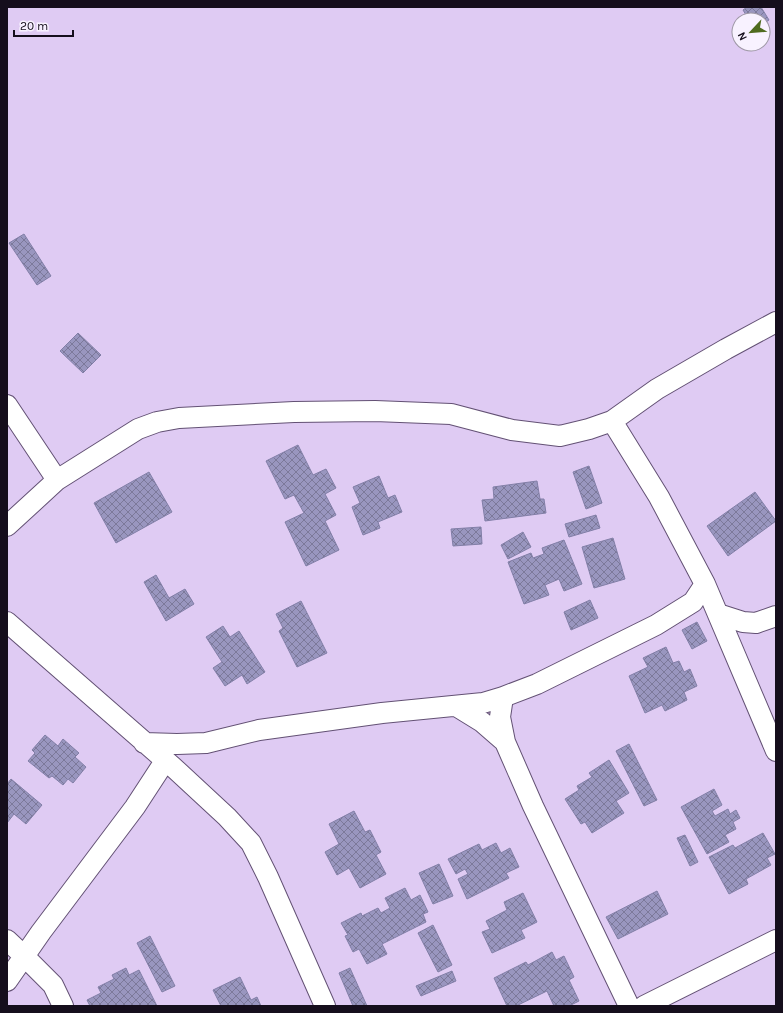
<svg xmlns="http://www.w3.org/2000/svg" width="783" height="1013" viewBox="0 0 783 1013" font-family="Karla,sans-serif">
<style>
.building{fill:url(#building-cross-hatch);stroke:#827fa7}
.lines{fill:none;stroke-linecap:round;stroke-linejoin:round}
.minor-casing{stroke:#635174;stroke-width:22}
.minor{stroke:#fff;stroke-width:20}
</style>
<defs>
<pattern id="building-cross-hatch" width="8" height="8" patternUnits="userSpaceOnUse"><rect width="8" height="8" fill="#9996bf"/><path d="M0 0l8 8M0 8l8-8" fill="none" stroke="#7c799a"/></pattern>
</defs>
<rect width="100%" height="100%" fill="#dfcbf3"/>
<path class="building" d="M 747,7 L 761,7 L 769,20 L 763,24 L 763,20 L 749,20 L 743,10 Z
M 24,234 L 51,276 L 37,285 L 9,243 Z
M 78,333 L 101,355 L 83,373 L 60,351 Z
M 298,445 L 313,475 L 326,469 L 336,488 L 325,494 L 336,515 L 325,521 L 339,550 L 306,566 L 285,522 L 304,513 L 294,495 L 285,499 L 266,461 Z
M 589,466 L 602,503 L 586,509 L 573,472 Z
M 149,472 L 172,512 L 116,543 L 94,503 Z
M 379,476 L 388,498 L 395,495 L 402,512 L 378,522 L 380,528 L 363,535 L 352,507 L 360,503 L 353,487 Z
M 537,481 L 540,499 L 544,499 L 546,513 L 485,521 L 482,500 L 494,499 L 493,487 Z
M 755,492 L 776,521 L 728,556 L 707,526 Z
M 596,515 L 600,528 L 569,537 L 565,524 Z
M 481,527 L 482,544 L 453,546 L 451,529 Z
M 523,532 L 531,547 L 508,559 L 501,545 Z
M 613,538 L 625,579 L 594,588 L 582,547 Z
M 564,540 L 582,584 L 564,591 L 559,579 L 545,585 L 549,595 L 524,604 L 508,562 L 531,553 L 533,558 L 544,554 L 542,548 Z
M 156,575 L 169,598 L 185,589 L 194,604 L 166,621 L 144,582 Z
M 590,600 L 598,618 L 571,630 L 564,612 Z
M 301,601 L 327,653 L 297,667 L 279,631 L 283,628 L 276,614 Z
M 697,622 L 707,641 L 692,649 L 682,630 Z
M 223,626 L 230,637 L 239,631 L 265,672 L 247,684 L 242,675 L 225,686 L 213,668 L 222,662 L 206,637 Z
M 666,647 L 673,663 L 679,661 L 684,672 L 690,669 L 697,686 L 684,692 L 687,700 L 665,711 L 662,705 L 645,713 L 629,676 L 648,667 L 643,658 Z
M 45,735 L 58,746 L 63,739 L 79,753 L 75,757 L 86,767 L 73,783 L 68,779 L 63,785 L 52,776 L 49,778 L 28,761 L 35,753 L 32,750 Z
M 629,744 L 657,800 L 644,806 L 616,751 Z
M 609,760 L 629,793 L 616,801 L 624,813 L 592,833 L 585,822 L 581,824 L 565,799 L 579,790 L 577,786 L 592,777 L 589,773 Z
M 11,779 L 42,805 L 26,824 L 14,814 L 7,823 L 7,784 Z
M 714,789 L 722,805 L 712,811 L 715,816 L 728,809 L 730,814 L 736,810 L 740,818 L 733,822 L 736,829 L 725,835 L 729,842 L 707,854 L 681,807 Z
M 354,811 L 365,832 L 370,830 L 381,852 L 376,855 L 386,874 L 360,888 L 349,868 L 337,875 L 325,852 L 339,844 L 329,824 Z
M 763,833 L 775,854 L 767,858 L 771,865 L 746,879 L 748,884 L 729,894 L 709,857 L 733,845 L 735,848 Z
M 685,835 L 698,862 L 690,866 L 677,838 Z
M 496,843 L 501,853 L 510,848 L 519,867 L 506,873 L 509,878 L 467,899 L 458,879 L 468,874 L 465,869 L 456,874 L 448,859 L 479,844 L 482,850 Z
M 439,864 L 453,896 L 433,904 L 419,873 Z
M 405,888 L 411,900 L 420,895 L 428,912 L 423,914 L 426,922 L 382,944 L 387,954 L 367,964 L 359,949 L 353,952 L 345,936 L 348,935 L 341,923 L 361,913 L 362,916 L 378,908 L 381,913 L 390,908 L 385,898 Z
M 657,891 L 668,914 L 618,939 L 606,917 Z
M 523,893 L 537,922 L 521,930 L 525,938 L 492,953 L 482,932 L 490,929 L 486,921 L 507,910 L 504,902 Z
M 433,925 L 452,965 L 438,972 L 418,933 Z
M 150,936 L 175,986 L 162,992 L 137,943 Z
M 552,952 L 556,960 L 564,956 L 574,977 L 569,980 L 579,1001 L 569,1006 L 554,1006 L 547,991 L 516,1006 L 507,1006 L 494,978 L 526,962 L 528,965 Z
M 126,968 L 129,975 L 139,970 L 157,1006 L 90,1006 L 87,1000 L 101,993 L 98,987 L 114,979 L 112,975 Z
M 350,968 L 367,1006 L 353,1006 L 339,973 Z
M 452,971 L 456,981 L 421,996 L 416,986 Z
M 240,977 L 251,1000 L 257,997 L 261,1006 L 221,1006 L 213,990 Z"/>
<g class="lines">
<defs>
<path id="minor" d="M 7,405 L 57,480
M 612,421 L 659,497 L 705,584 L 776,751
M 7,526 L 57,480 L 138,429 L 157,422 L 179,418 L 294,412 L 375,411 L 451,414 L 512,430 L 560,436 L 589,429 L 612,421 L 657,389 L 726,349 L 776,322
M 718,614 L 743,622 L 756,623 L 776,616
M 7,622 L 173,767 L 227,817 L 251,843 L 268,877 L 325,1006
M 503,697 L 500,717 L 505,742 L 533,806 L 629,1006
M 456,706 L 482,722 L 505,742
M 144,743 L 177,744 L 206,743 L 259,730 L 382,713 L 483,703 L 503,697 L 537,684 L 656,625 L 693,602 L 705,584
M 7,940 L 24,956 L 53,985 L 63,1006
M 7,981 L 41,932 L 135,807 L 165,761
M 644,1006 L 776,940"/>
</defs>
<use href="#minor" class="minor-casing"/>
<use href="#minor" class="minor"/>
</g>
<rect width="783" height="1013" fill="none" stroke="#150e1c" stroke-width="16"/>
<g transform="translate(751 32) rotate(244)"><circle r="19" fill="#f8f2ff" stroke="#9d97a4"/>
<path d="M0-3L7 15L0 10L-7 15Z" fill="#4f6b1f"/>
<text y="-6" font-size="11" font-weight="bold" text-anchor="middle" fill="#150e1c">N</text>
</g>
<path d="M14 30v6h59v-6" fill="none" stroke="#150e1c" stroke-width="2"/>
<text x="20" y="30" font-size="12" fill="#150e1c" stroke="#f8f2ff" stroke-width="3" paint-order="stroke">20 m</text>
</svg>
